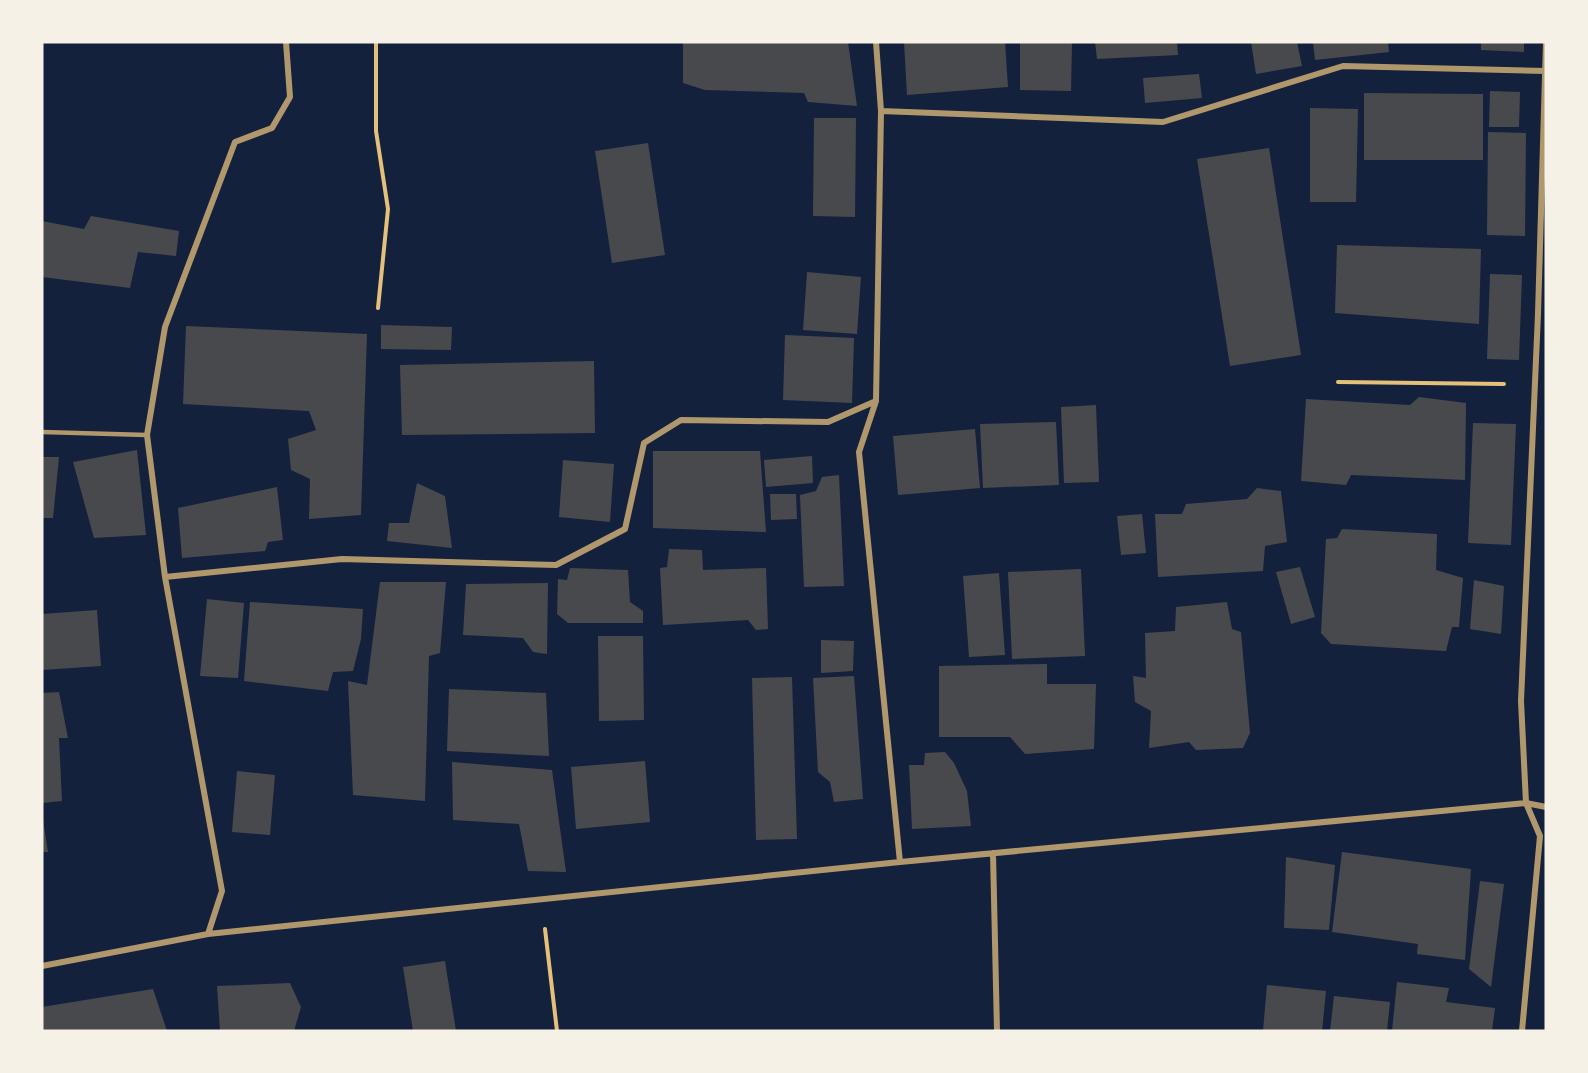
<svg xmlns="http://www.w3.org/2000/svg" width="1588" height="1073" viewBox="0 0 1588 1073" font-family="Raleway,sans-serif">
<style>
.building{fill:#48494c}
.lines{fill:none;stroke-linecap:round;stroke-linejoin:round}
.path{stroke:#e5c07b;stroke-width:4}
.service{stroke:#b1986c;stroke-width:4.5}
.minor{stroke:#b1986c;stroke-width:6}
</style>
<rect width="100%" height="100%" fill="#14213d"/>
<path class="building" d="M 683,42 L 848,42 L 857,106 L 808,102 L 804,93 L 705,90 L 683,83 Z
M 904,42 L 1005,42 L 1008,87 L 907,95 Z
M 1020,42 L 1072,42 L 1071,91 L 1020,90 Z
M 1095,42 L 1177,42 L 1178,55 L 1097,59 Z
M 1251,42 L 1297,42 L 1302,66 L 1256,74 Z
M 1313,42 L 1388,42 L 1389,52 L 1315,60 Z
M 1481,42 L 1524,42 L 1524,52 L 1481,50 Z
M 1199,74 L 1202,98 L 1145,103 L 1143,78 Z
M 1490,91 L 1520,92 L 1519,127 L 1489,127 Z
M 1364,93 L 1483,94 L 1483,160 L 1364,160 Z
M 1310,108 L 1358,109 L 1356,202 L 1310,202 Z
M 814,118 L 856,118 L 855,217 L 813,216 Z
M 1488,132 L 1526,133 L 1525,236 L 1487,235 Z
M 648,143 L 665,255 L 612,263 L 595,151 Z
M 1269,148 L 1301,355 L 1230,366 L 1197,159 Z
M 91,216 L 179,231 L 176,256 L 138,252 L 130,288 L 42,277 L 42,221 L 84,229 Z
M 1337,245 L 1481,249 L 1479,324 L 1335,313 Z
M 807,272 L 861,277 L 857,334 L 803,330 Z
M 1490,274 L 1522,275 L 1519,360 L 1487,359 Z
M 381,325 L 452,327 L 451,350 L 381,349 Z
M 186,326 L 367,334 L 361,515 L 309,519 L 310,479 L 291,470 L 288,439 L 316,430 L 309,411 L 183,404 Z
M 785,335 L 854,338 L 852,403 L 783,400 Z
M 594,361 L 595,433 L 402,435 L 400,365 Z
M 1419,397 L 1466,403 L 1465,480 L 1351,475 L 1346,485 L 1301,481 L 1306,399 L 1410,405 Z
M 1096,405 L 1099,482 L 1064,483 L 1061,407 Z
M 1056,422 L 1059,485 L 983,488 L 980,424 Z
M 1473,423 L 1516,424 L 1511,545 L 1468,543 Z
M 975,429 L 980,488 L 898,495 L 893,436 Z
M 137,450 L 146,535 L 94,538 L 73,462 Z
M 653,451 L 760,451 L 766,532 L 653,528 Z
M 812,456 L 813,483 L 766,487 L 764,460 Z
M 42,457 L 59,457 L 53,518 L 42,518 Z
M 563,460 L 614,464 L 610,522 L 559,517 Z
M 839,475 L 844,586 L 804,587 L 800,495 L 816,491 L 822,477 Z
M 417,483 L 445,496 L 452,548 L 387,541 L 389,523 L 409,523 Z
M 277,487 L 283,540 L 268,542 L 265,551 L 182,558 L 178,508 Z
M 1257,488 L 1281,491 L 1287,542 L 1265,546 L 1263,571 L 1158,577 L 1155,514 L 1182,514 L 1186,504 L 1247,499 Z
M 770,494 L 796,494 L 797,519 L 771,520 Z
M 1142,514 L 1146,553 L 1121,555 L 1117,516 Z
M 1342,529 L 1437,534 L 1436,570 L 1463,578 L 1459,627 L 1452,627 L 1446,651 L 1331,644 L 1321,633 L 1326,539 L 1337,538 Z
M 669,549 L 702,550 L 703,570 L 766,568 L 768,629 L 756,630 L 748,620 L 663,625 L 660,568 L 667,567 Z
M 1300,567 L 1315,617 L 1291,624 L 1276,572 Z
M 570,568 L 628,570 L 630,602 L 643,611 L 643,623 L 568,623 L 557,614 L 558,579 L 567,580 Z
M 1081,569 L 1085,656 L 1012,659 L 1008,572 Z
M 999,573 L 1005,655 L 969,657 L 963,576 Z
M 1474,580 L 1504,586 L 1501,634 L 1470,629 Z
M 380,582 L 446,582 L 440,653 L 429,656 L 425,801 L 353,795 L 348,681 L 367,685 Z
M 548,583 L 547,654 L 533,652 L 523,638 L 463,635 L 466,584 Z
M 207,599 L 244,603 L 238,678 L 200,676 Z
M 250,602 L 363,609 L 361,639 L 353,671 L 333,672 L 328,691 L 244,681 Z
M 1227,602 L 1232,629 L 1241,632 L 1250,733 L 1243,748 L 1196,750 L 1189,742 L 1149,748 L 1151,711 L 1135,702 L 1133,676 L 1146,678 L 1145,633 L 1175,631 L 1176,607 Z
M 97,610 L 101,666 L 42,670 L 42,614 Z
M 598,636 L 643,636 L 644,720 L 599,721 Z
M 821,640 L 854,641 L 853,671 L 821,673 Z
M 1047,664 L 1047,684 L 1096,684 L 1094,749 L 1025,754 L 1010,737 L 939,737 L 939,666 Z
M 854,676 L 863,799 L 834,802 L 830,782 L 818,772 L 813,678 Z
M 792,677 L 797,839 L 756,840 L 752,678 Z
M 449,689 L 546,693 L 549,756 L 447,751 Z
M 59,692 L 68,738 L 59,738 L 62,801 L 42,803 L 42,693 Z
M 945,752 L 954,763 L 967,791 L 971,826 L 912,829 L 909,765 L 924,765 L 925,753 Z
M 645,761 L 650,822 L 576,829 L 571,767 Z
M 452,762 L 552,770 L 566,872 L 528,871 L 519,824 L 453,820 Z
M 237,771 L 275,775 L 270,835 L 232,832 Z
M 42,813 L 48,852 L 42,852 Z
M 1342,852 L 1471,869 L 1465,960 L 1417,954 L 1418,944 L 1332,932 Z
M 1286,857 L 1335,865 L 1329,930 L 1284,928 Z
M 1480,881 L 1504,884 L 1491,987 L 1469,969 Z
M 445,961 L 456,1031 L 413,1031 L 403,967 Z
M 1397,982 L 1449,988 L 1446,1002 L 1495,1008 L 1492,1031 L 1392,1031 Z
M 290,983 L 301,1007 L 294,1031 L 220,1031 L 217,986 Z
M 1267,985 L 1326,991 L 1322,1031 L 1263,1031 Z
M 153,989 L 167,1031 L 42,1031 L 42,1007 Z
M 1334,996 L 1390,1002 L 1387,1031 L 1330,1031 Z"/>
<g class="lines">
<path class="path" d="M 376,42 L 376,131 L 388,209 L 378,308
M 1338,382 L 1504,384
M 545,929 L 557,1031"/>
<path class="service" d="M 42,432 L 147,435"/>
<path class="minor" d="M 876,42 L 881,111 L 876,401 L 859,452 L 900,862
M 881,111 L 1163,122 L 1343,66 L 1545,71
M 165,577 L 342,559 L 556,565 L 625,529 L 644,443 L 681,420 L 828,422 L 876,401
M 993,853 L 997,1031
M 208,934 L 222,891 L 165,577 L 147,435 L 165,327 L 235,142 L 272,128 L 290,97 L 286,42
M 42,966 L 208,934 L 900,862 L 1526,803 L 1546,807
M 1522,1031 L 1540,836 L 1526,803 L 1521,701 L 1538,314 L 1546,42"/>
</g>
<rect width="1588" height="1073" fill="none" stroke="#f6f1e7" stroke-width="87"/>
</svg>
